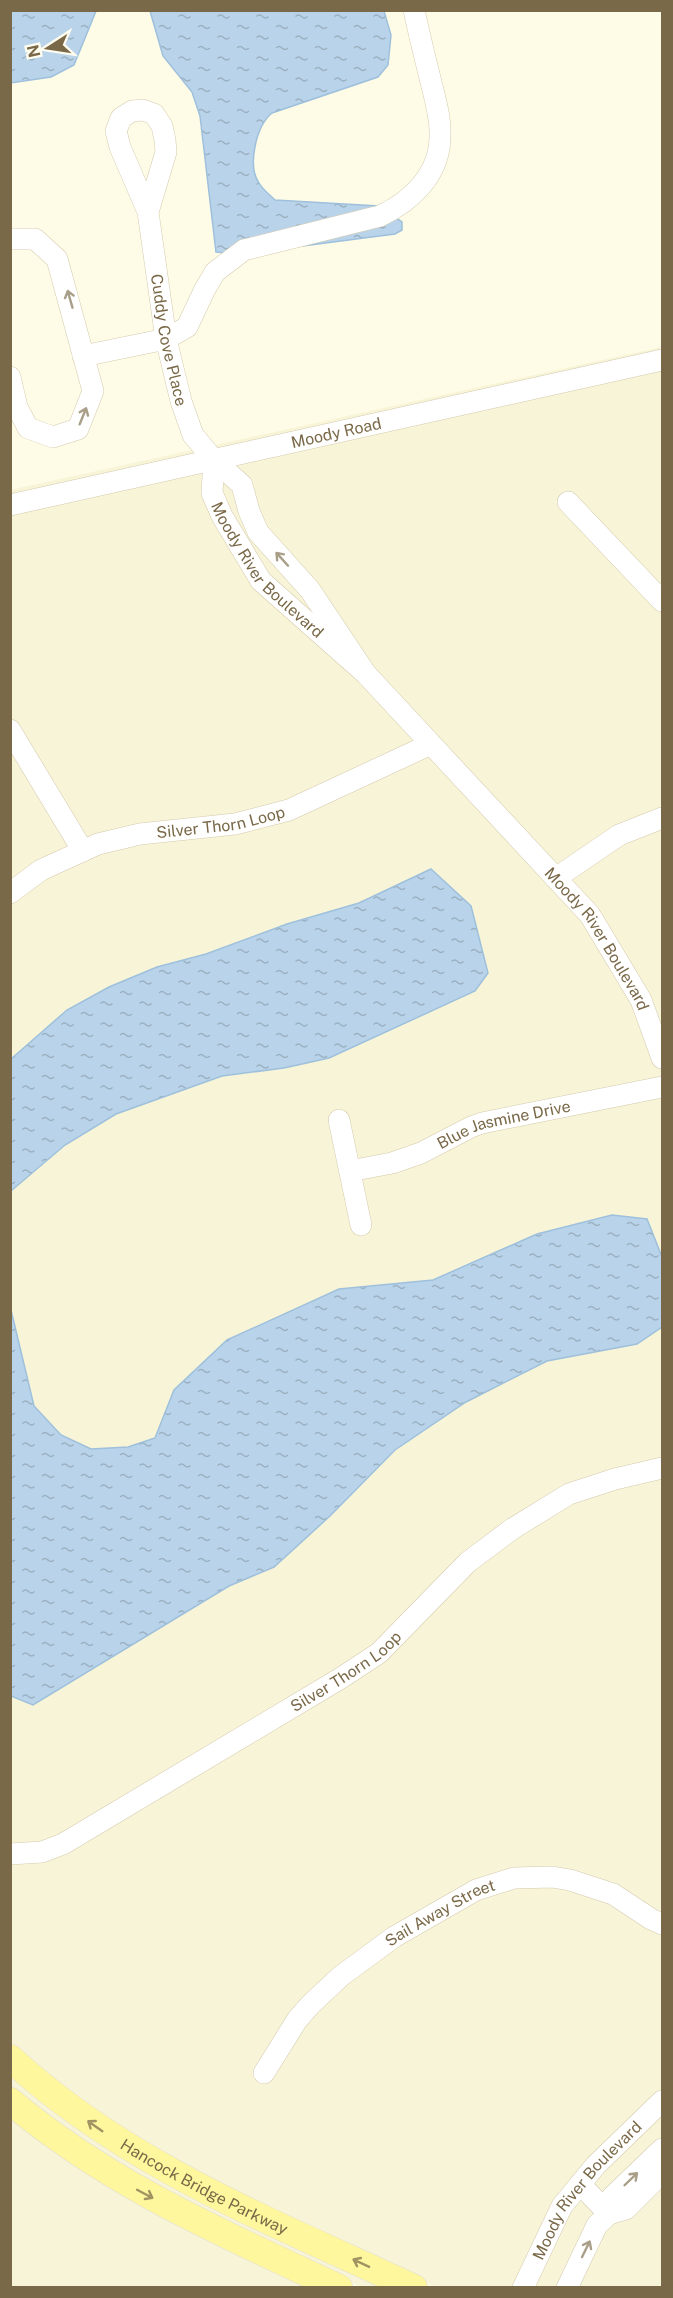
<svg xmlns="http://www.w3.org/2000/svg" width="673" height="2298" viewBox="0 0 673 2298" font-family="'Public Sans',sans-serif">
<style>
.residential{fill:#f8f4d7}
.water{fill:url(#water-ripples);stroke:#9ec0dc;stroke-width:1.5}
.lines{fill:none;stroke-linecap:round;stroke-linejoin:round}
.minor-casing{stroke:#d4caae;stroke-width:22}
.major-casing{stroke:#e2ded7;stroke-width:28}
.minor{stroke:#fff;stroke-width:21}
.major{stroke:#fff79d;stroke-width:27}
.oneway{stroke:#a99e88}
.oneway2{stroke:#a29462}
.labels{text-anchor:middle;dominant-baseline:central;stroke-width:5;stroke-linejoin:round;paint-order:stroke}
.street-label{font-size:16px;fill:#7a6948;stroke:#fffdef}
</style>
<defs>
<pattern id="water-ripples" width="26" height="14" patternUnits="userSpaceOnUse" patternTransform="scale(1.5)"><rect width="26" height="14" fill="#b9d4ea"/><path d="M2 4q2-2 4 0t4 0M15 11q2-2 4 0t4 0" fill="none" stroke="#9bb0c0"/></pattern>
</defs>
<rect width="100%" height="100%" fill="#fefce7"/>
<path class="residential" d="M 662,347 L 662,351 L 11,496 L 10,490 Z
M 662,369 L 662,1257 L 647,1219 L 612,1215 L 537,1234 L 433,1280 L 339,1289 L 227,1340 L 174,1390 L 155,1438 L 128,1447 L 91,1449 L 61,1435 L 34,1406 L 11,1310 L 10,1191 L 65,1145 L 116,1114 L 222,1076 L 284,1068 L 408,1020 L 475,991 L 476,932 L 471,906 L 431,870 L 359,903 L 287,924 L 206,954 L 157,967 L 11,1059 L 11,514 Z
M 662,1327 L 662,2287 L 436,2287 L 217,2186 L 126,2135 L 11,2045 L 10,1697 L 33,1704 L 229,1586 L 274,1567 L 330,1516 L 395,1450 L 466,1402 L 547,1361 L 637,1344 Z
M 10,2071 L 391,2287 L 361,2287 L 200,2212 L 141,2181 L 11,2089 Z
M 10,2114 L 317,2287 L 11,2287 Z"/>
<path class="water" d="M 11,10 L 96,10 L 96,11 L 74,65 L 51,77 L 11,83 Z
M 150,11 L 384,11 L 391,35 L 388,65 L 378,77 L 272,113 C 256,126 247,166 259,183 C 263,190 270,195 275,200 L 379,206 L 402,222 L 402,230 L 395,234 L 241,254 L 216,252 L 200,116 L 192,92 L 163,56 Z
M 431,869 L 471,906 L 488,973 L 475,991 L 329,1058 L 284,1068 L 222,1076 L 116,1114 L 65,1145 L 11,1191 L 11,1059 L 67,1010 L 109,987 L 157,967 L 206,954 L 287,924 L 359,903 Z
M 612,1215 L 647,1219 L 662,1257 L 662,1327 L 637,1344 L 547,1361 L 466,1402 L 395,1450 L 330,1516 L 274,1567 L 229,1586 L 33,1705 L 11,1696 L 11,1310 L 34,1406 L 61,1435 L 91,1449 L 128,1447 L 155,1438 L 174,1390 L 227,1340 L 339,1289 L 433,1280 L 537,1234 Z"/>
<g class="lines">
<defs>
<g id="minor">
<path id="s1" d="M 148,212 L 120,147 L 116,131 L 121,118 L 132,111 L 143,110 L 154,114 L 162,126 L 165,140 L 166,152 L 148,212 L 166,339 L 181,401 L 193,435 L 214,460 L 242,485 L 249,511 L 258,532 L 310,590 L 366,674"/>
<path d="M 10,239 L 35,239 L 57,259 L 93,391 L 78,429 L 53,437 L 28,428 L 17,407 L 10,377"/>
<path d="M 83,356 L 166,339 L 187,327 L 205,289 L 215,272 L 244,250 L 380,216 C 412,201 440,174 440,136 C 441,118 435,99 431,82 C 425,58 419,34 414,10"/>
<path id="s2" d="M 214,460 L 212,493 L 222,516 L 261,581 L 366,674 L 590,915 L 641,1000 L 662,1058"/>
<path d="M 568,502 L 662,601"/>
<path id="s3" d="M 10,505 L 662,360"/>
<path d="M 10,730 L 83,851"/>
<path d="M 556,878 L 619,835 L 662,818"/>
<path id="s4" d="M 10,893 L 41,870 L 98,844 L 140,834 L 235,824 L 289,810 L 431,744"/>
<path d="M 339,1120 L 361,1225"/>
<path id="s5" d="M 350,1171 L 392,1163 L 421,1153 L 471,1127 L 482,1123 L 662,1087"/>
<path id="s6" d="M 10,1854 L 42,1852 L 63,1844 L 341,1678 L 379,1653 L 468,1562 L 512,1529 L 569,1494 L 615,1479 L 662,1468"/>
<path id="s7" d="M 264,2073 L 297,2020 L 310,2005 L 341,1976 L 394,1937 L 476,1890 L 514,1878 L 552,1877 L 570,1880 L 613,1894 L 651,1919 L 662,1924"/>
<path d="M 580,2184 L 609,2214"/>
<path d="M 609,2214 L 612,2197 L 662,2149"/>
<path id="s8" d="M 523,2288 L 562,2206 L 596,2165 L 662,2101"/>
<path d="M 567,2288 L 597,2225 L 609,2214 L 626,2209 L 662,2173"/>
</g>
<g id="major">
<path id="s9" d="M 10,2058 C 126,2165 273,2222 414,2288"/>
<path d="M 10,2101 C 108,2184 224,2234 339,2288"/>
</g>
</defs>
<use href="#minor" class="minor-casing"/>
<use href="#major" class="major-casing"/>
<use href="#minor" class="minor"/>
<use href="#major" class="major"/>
</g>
<defs><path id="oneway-shaft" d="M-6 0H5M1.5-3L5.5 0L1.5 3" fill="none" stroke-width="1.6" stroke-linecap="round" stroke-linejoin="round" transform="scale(1.5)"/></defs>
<g class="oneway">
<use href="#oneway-shaft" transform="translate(70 299) rotate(-106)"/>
<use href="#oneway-shaft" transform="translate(83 416) rotate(-68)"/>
<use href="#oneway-shaft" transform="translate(282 559) rotate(-132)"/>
<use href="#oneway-shaft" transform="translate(631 2179) rotate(-44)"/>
<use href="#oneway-shaft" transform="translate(586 2249) rotate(-64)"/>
</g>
<g class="oneway2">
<use href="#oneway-shaft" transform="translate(95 2126) rotate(-145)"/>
<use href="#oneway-shaft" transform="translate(145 2194) rotate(28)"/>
<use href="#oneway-shaft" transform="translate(361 2263) rotate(-155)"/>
</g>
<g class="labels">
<g class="street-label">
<text stroke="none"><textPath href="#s1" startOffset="370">Cuddy Cove Place</textPath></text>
<text stroke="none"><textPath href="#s3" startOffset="334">Moody Road</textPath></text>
<text stroke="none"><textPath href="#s2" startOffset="129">Moody River Boulevard</textPath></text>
<text stroke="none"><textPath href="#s4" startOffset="226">Silver Thorn Loop</textPath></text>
<text stroke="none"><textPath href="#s2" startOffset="627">Moody River Boulevard</textPath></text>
<text stroke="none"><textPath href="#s5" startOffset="162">Blue Jasmine Drive</textPath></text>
<text stroke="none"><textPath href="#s6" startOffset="386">Silver Thorn Loop</textPath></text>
<text stroke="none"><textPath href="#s7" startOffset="243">Sail Away Street</textPath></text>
<text stroke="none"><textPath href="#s9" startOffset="234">Hancock Bridge Parkway</textPath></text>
<text stroke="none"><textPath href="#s8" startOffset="118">Moody River Boulevard</textPath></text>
</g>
</g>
<rect width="673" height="2298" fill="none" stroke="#7a6948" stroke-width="24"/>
<g transform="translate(48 48) rotate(258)" stroke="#fffdef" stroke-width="4.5" paint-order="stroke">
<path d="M0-4.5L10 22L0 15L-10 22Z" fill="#7a6948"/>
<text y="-9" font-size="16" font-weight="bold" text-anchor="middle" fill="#7a6948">N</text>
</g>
</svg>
